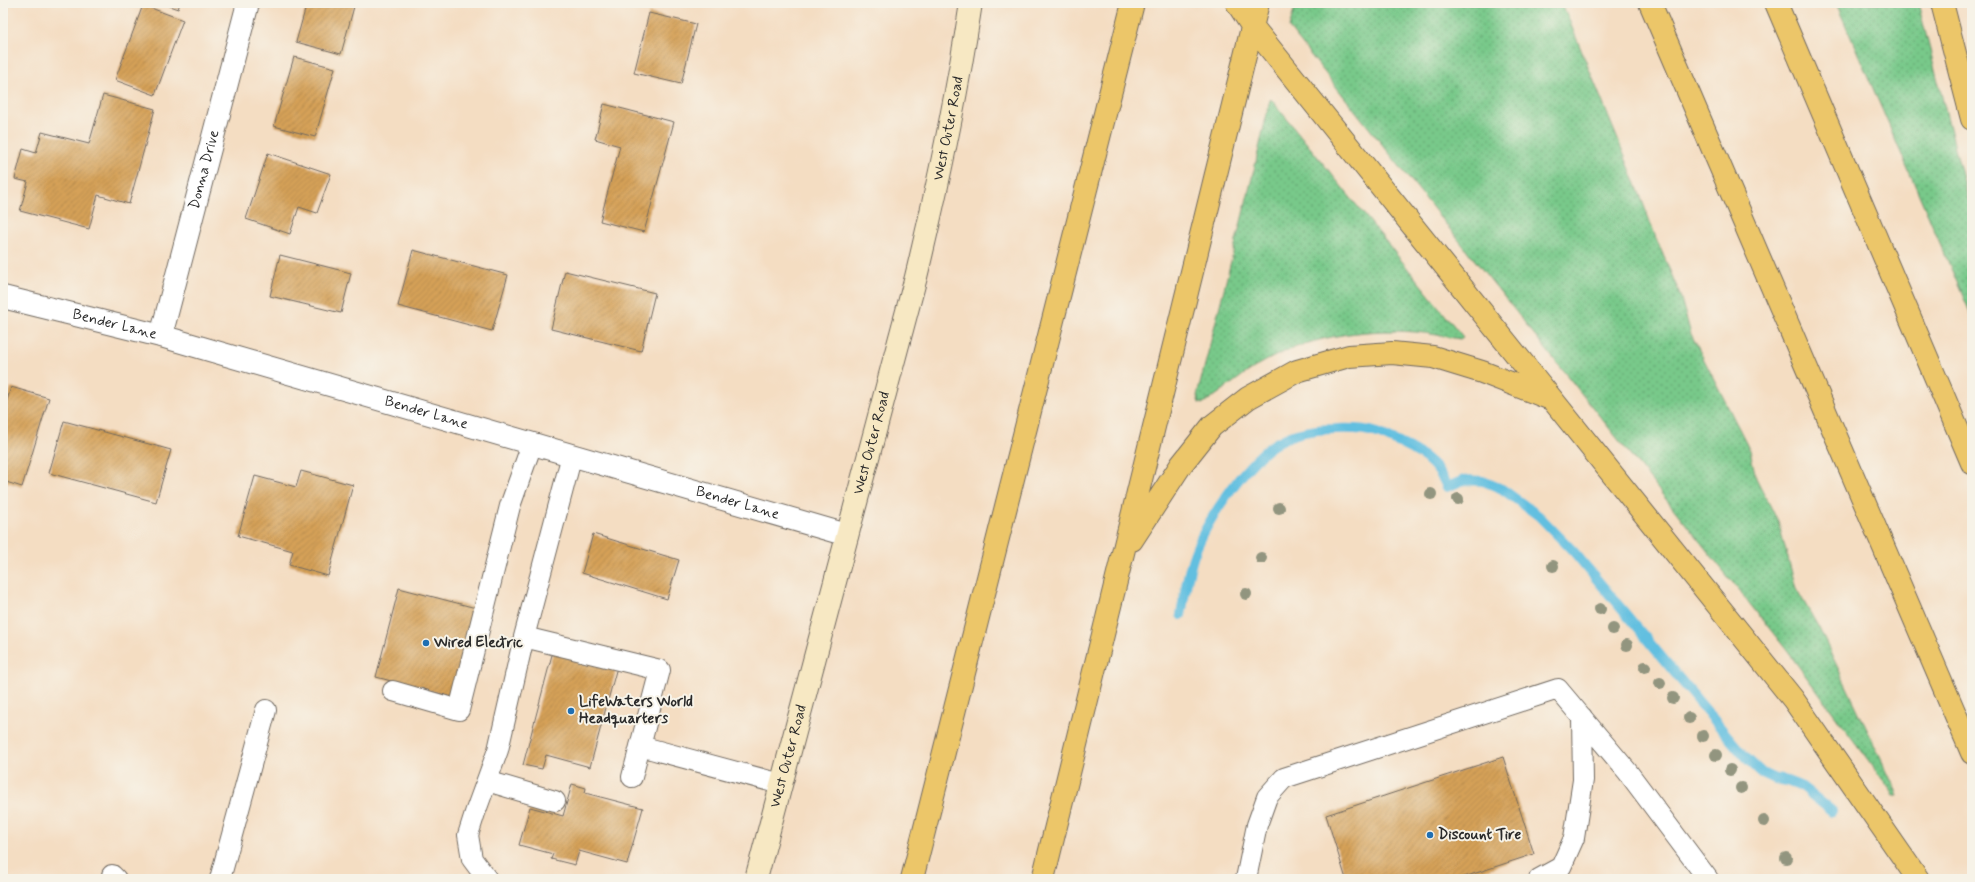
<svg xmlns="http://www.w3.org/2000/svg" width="1975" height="882" viewBox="0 0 1975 882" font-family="Mynerve,sans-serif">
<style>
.grass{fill:url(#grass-dots);stroke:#527a5a}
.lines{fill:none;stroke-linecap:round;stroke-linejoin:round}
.stream{stroke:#62bfe0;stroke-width:10}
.building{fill:url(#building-hatch)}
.lane-casing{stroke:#716960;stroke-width:22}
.street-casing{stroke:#716960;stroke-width:24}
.secondary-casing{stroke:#716960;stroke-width:24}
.highway-casing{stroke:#716960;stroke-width:24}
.lane{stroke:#fff;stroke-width:20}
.street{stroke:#fff;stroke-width:22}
.secondary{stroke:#f7e8c3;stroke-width:22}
.highway{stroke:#ecc669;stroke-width:22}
.tree{fill:#92957f}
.poi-dot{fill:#1f6fb2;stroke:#f7f3e8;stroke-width:1.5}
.labels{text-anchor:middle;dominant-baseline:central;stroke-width:4;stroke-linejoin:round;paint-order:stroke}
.street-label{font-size:15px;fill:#2b2b2b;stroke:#f7f3e8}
.poi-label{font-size:15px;font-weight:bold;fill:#2b2b2b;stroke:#f7f3e8;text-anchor:start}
</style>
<defs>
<pattern id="grass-dots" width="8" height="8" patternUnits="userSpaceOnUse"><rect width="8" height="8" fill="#78c98a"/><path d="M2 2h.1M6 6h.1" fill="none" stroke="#63a371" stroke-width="1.8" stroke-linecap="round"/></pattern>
<pattern id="building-hatch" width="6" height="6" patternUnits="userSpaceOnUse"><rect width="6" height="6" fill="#d5a159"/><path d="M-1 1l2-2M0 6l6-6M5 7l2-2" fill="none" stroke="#ad834a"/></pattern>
</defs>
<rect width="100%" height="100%" fill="#f7f3e8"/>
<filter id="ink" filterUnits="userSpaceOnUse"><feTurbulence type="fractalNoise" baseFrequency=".025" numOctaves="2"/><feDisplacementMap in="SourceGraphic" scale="8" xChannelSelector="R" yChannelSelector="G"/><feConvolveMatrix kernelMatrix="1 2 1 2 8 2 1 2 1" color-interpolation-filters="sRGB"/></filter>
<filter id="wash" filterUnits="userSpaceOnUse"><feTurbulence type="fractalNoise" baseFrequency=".012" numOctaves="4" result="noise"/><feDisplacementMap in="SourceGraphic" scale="16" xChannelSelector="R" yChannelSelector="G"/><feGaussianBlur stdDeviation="0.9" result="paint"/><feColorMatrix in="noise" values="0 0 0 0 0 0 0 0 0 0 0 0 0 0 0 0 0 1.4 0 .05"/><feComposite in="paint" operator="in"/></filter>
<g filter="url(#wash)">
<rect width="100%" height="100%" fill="#f4ddc2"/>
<path class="grass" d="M 1296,3 L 1562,3 L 1636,184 L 1656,238 L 1679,292 L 1691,334 L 1750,450 L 1756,478 L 1778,521 L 1796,588 L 1819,628 L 1898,795 L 1894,795 L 1785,648 L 1289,28 Z
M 1836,3 L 1918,3 L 1972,214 L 1972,317 Z
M 1271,99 L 1463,337 L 1460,339 C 1445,337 1430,333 1415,332 C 1360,328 1305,337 1257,366 C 1238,377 1222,393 1202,404 L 1199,403 L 1197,396 L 1254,170 L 1270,100 Z"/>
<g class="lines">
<path class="stream" d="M 1181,615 C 1185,593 1188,568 1197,547 C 1210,516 1249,458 1278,442 C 1295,432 1317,429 1336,429 C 1355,428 1372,429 1389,438 C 1416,451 1435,458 1447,487 L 1464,480 L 1483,481 L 1502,489 L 1539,516 L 1574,552 L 1745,757 L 1762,773 L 1775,779 L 1787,781 L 1802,787 L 1832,811"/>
</g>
<g id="blocks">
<path class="building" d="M 160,3 L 180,3 L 178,9 Z
M 307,3 L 355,3 L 341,54 L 296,42 Z
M 143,5 L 183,20 L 155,95 L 115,80 Z
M 649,13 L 696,24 L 681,84 L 634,73 Z
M 294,57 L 335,68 L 315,137 L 274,126 Z
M 103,95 L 155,109 L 129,204 L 98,195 L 89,229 L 20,211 L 28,182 L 15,179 L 23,149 L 36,153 L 42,132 L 89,144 Z
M 604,104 L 674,122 L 644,232 L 600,221 L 620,146 L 595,139 Z
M 268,153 L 331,174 L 317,213 L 299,207 L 290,234 L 246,219 Z
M 413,250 L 508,275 L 492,331 L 398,306 Z
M 280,255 L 351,273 L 341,313 L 270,296 Z
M 565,271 L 655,293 L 641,351 L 551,329 Z
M 11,387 L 49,398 L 22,487 L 3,481 L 3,414 Z
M 64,421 L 171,450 L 156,502 L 49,473 Z
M 301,471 L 353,485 L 328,576 L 289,565 L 293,551 L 238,536 L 255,476 L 296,487 Z
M 593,534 L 679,560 L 667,599 L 582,573 Z
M 399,588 L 476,608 L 453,697 L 376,677 Z
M 553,651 L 617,667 L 590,767 L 546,755 L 542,769 L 523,765 Z
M 1503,757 L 1534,854 L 1458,879 L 1346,879 L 1326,815 Z
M 572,784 L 586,788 L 585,793 L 643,808 L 627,864 L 579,851 L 575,865 L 551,859 L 553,854 L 519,845 L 530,807 L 563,816 Z"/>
</g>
</g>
<g filter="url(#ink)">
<use href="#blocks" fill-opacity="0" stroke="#716960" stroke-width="1"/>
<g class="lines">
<defs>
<path id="lane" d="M 524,637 L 660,670 L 632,777
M 393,691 L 459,710 L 510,506 L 532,444
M 640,746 L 781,784
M 487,781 L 555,801
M 112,875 L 116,879
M 220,879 L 266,710
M 487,879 L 472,859 L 468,835 L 475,813 L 498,750 L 524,637 L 572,455
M 1246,879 L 1257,825 L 1267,797 L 1284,778 L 1558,689 L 1627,771 L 1708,879
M 1539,879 L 1561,867 L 1574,838 L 1583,780 L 1582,717"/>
<g id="street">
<path id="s1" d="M 3,297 L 161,336 L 847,535"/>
<path id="s2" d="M 161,336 L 248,3"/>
</g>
<g id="secondary">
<path id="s3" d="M 756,879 L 916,277 C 938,186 957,95 971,3"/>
</g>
<path id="highway" d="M 1237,3 L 1252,26 L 1793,699 L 1918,879
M 1650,3 L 1972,753
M 1776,3 L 1972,463
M 1942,3 L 1972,119
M 1132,540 L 1181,465 L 1212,426 L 1248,398 L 1297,371 L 1349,356 L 1392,353 L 1433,357 L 1482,372 L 1551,399
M 912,879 L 1133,3
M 1043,879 L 1258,3"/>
</defs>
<use href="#lane" class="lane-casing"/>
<use href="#street" class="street-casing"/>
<use href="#secondary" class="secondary-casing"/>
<use href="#highway" class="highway-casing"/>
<use href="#lane" class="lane"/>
<use href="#street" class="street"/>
<use href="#secondary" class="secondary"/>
<use href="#highway" class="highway"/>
</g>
<g class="tree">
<circle cx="1431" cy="494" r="6"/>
<circle cx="1458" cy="499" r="6"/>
<circle cx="1279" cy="508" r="6"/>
<circle cx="1261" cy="558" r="6"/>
<circle cx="1553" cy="566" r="6"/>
<circle cx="1246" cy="594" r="6"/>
<circle cx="1600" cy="609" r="6"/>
<circle cx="1613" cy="629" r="6"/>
<circle cx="1627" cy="645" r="6"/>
<circle cx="1645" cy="667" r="6"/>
<circle cx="1660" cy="683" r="6"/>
<circle cx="1673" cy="698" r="6"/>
<circle cx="1689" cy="718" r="6"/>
<circle cx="1703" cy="736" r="6"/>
<circle cx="1716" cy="755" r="6"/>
<circle cx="1730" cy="770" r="6"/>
<circle cx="1741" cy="788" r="6"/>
<circle cx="1764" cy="821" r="6"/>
<circle cx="1786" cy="858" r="6"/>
</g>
</g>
<g class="poi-dot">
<circle cx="426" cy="643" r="4"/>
<circle cx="571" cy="711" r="4"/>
<circle cx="1430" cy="835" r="4"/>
</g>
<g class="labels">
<g class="street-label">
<text stroke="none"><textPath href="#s3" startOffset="775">West Outer Road</textPath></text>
<text stroke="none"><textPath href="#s2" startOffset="172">Donna Drive</textPath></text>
<text stroke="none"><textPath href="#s1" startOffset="115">Bender Lane</textPath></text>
<text stroke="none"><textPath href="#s1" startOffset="439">Bender Lane</textPath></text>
<text stroke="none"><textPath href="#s3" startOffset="451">West Outer Road</textPath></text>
<text stroke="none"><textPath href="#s1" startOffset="763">Bender Lane</textPath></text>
<text stroke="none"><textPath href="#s3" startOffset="127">West Outer Road</textPath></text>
</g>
<g class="poi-label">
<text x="434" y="643">Wired Electric</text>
<text x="579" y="702">LifeWaters World<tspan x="579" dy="17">Headquarters</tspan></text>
<text x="1438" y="835">Discount Tire</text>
</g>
</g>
<rect width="1975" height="882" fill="none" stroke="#f7f3e8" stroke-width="16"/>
</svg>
